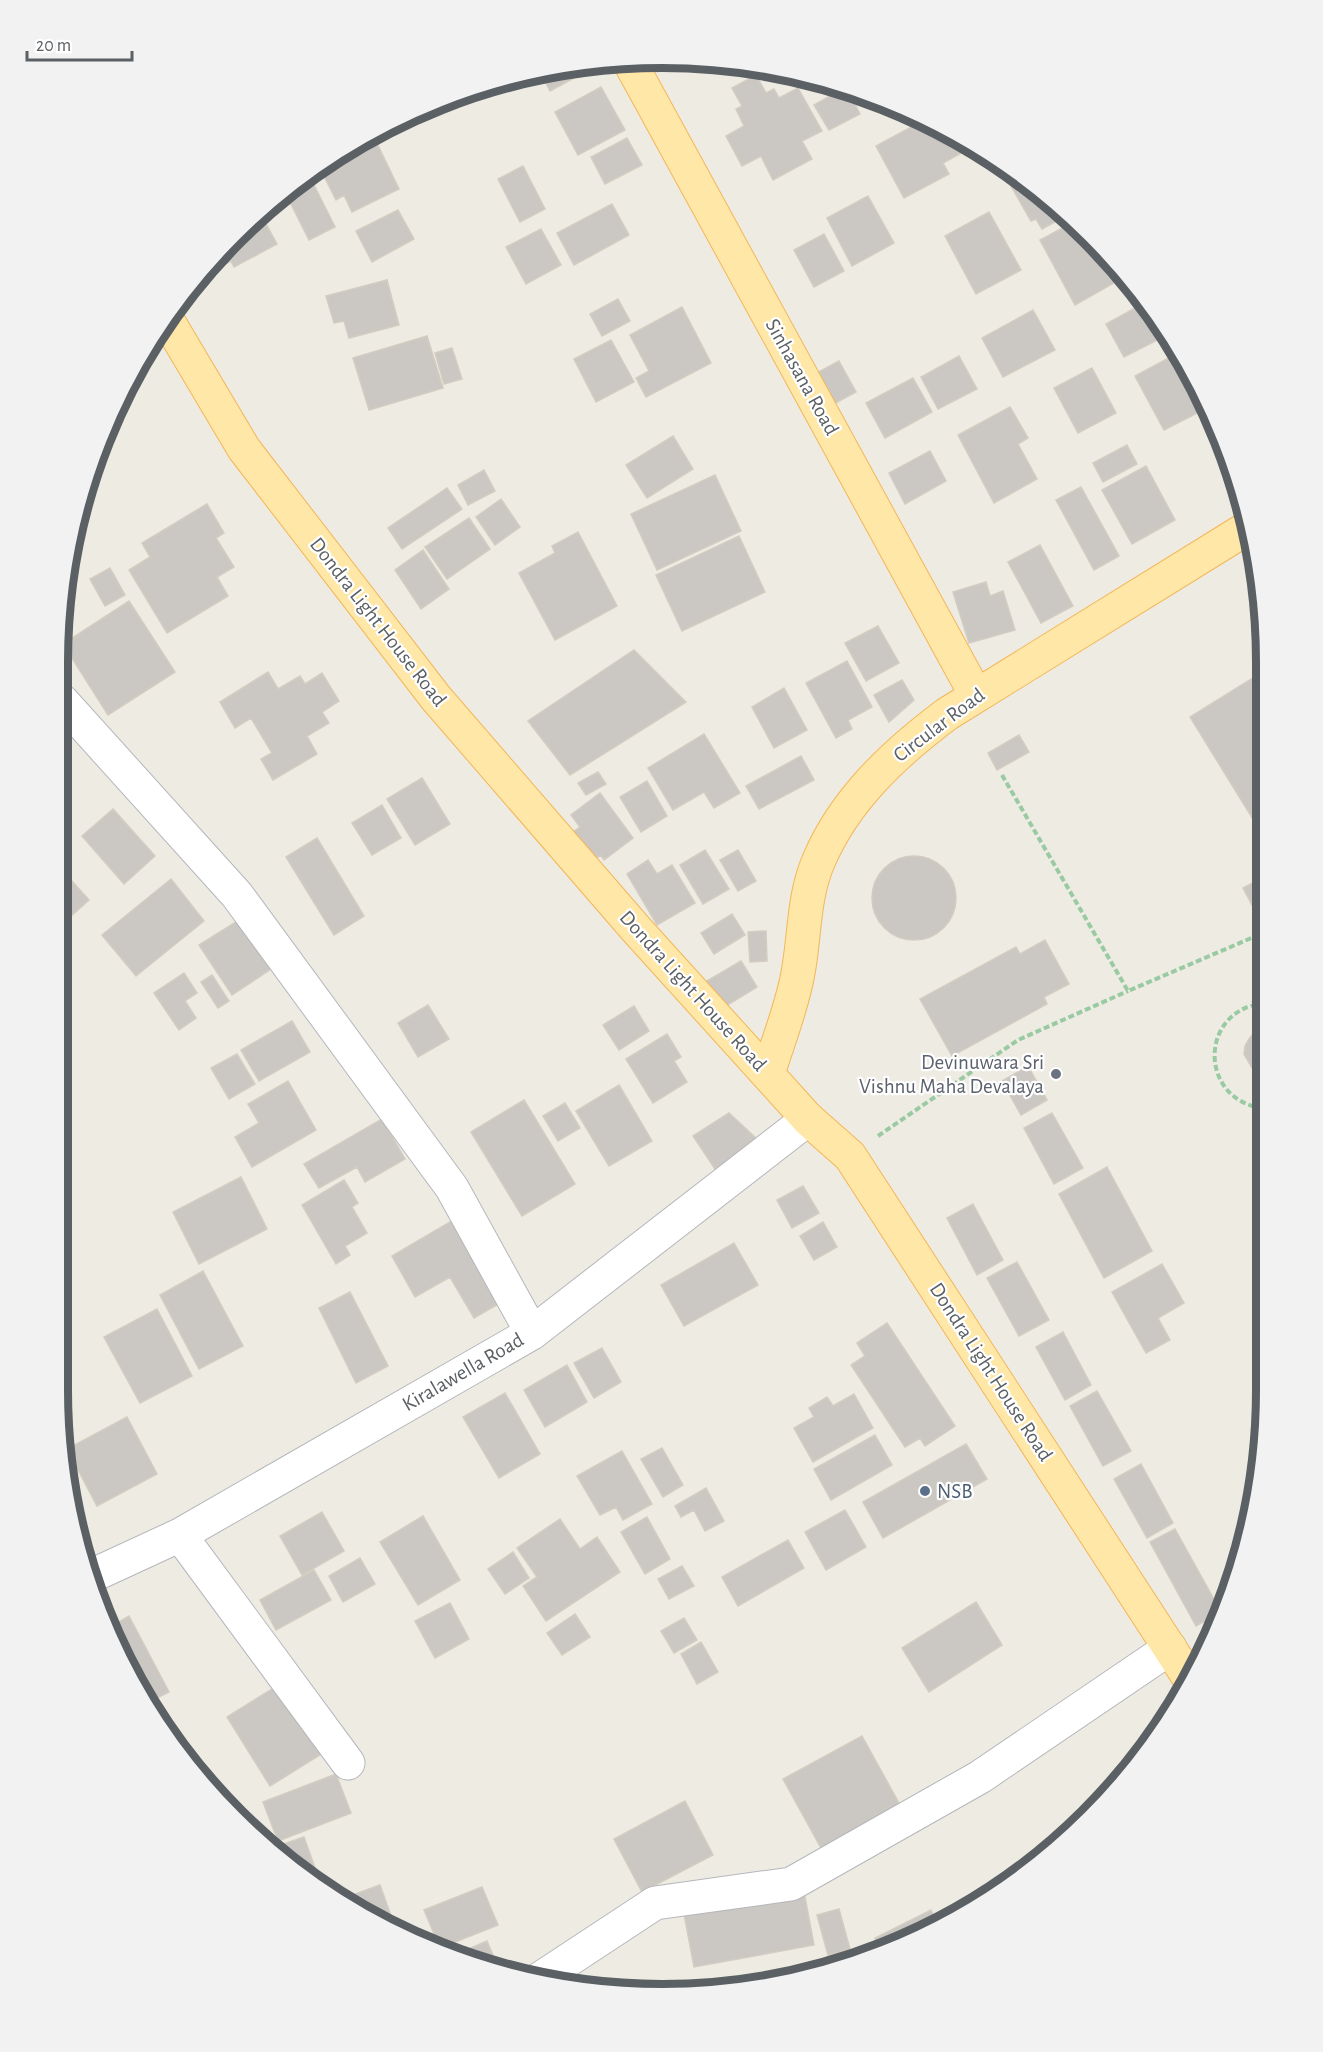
<svg xmlns="http://www.w3.org/2000/svg" width="1323" height="2052" viewBox="0 0 1323 2052" font-family="'Alegreya Sans',sans-serif">
<style>
.building{fill:#cbc7c2;stroke:#d3ccc1;stroke-width:1.5}
.lines{fill:none;stroke-linecap:round;stroke-linejoin:round}
.street-casing{stroke:#b4b7bb;stroke-width:35}
.primary-casing{stroke:#f3b657;stroke-width:35}
.path{stroke:#99caa2;stroke-width:4;stroke-dasharray:6 3;stroke-linecap:butt}
.street{stroke:#fff;stroke-width:33}
.primary{stroke:#ffe7a7;stroke-width:33}
.worship-dot{fill:#6b7280;stroke:#fff;stroke-width:2}
.service-dot{fill:#5c6f8a;stroke:#fff;stroke-width:2}
.labels{text-anchor:middle;dominant-baseline:central;stroke-width:4.5;stroke-linejoin:round;paint-order:stroke}
.street-label{font-size:21px;fill:#5b6064;stroke:#fff}
.worship-label{font-size:21px;fill:#5b616d;stroke:#fff;text-anchor:end}
.service-label{font-size:21px;fill:#4e5e75;stroke:#fff;text-anchor:start}
.rim{fill:none;stroke:#5b6064;stroke-width:8}
</style>
<rect width="100%" height="100%" fill="#eeebe3"/>
<path class="building" d="M 581,65 L 585,72 L 550,91 L 540,72 Z
M 756,75 L 766,93 L 774,89 L 779,98 L 798,88 L 822,131 L 802,141 L 812,159 L 773,180 L 761,156 L 742,166 L 726,136 L 744,126 L 736,109 L 742,106 L 732,88 Z
M 601,87 L 625,130 L 578,155 L 555,112 Z
M 846,87 L 860,114 L 829,130 L 814,105 Z
M 924,120 L 963,138 L 974,146 L 943,163 L 949,174 L 904,198 L 876,146 Z
M 372,133 L 399,189 L 352,212 L 344,195 L 336,200 L 319,166 Z
M 627,138 L 642,165 L 605,184 L 591,157 Z
M 523,166 L 545,209 L 520,222 L 498,179 Z
M 1022,180 L 1060,207 L 1068,215 L 1042,229 L 1036,219 L 1031,221 L 1011,186 Z
M 312,181 L 335,227 L 309,240 L 286,194 Z
M 868,196 L 894,243 L 852,266 L 827,218 Z
M 612,204 L 629,235 L 574,265 L 557,233 Z
M 398,210 L 414,239 L 372,262 L 356,231 Z
M 989,212 L 1021,270 L 976,294 L 945,236 Z
M 260,213 L 277,244 L 234,267 L 231,261 L 214,270 L 210,263 L 206,265 Z
M 1074,222 L 1113,263 L 1121,279 L 1075,305 L 1040,240 Z
M 541,229 L 561,265 L 526,284 L 506,247 Z
M 824,234 L 844,271 L 814,287 L 794,250 Z
M 387,280 L 399,325 L 349,338 L 344,321 L 334,323 L 326,296 Z
M 618,299 L 630,321 L 602,336 L 590,314 Z
M 1146,302 L 1167,335 L 1124,357 L 1106,324 Z
M 682,307 L 711,363 L 646,397 L 636,378 L 649,371 L 630,335 Z
M 1033,310 L 1055,350 L 1003,377 L 982,338 Z
M 427,336 L 443,388 L 369,410 L 353,358 Z
M 611,340 L 634,382 L 596,402 L 574,359 Z
M 452,348 L 462,379 L 444,384 L 435,353 Z
M 1178,353 L 1204,394 L 1216,426 L 1209,430 L 1199,412 L 1164,430 L 1135,376 Z
M 959,356 L 977,389 L 938,409 L 921,377 Z
M 839,361 L 856,392 L 830,406 L 813,375 Z
M 1092,368 L 1116,413 L 1078,433 L 1054,388 Z
M 913,378 L 932,412 L 885,438 L 866,403 Z
M 1010,407 L 1028,438 L 1018,444 L 1037,479 L 994,503 L 958,435 Z
M 673,436 L 693,469 L 647,498 L 626,465 Z
M 1127,445 L 1137,464 L 1103,482 L 1093,463 Z
M 930,451 L 946,481 L 905,504 L 889,473 Z
M 1146,466 L 1175,520 L 1132,544 L 1102,490 Z
M 484,470 L 495,491 L 468,505 L 458,485 Z
M 715,475 L 741,531 L 657,570 L 631,514 Z
M 1081,487 L 1119,556 L 1094,570 L 1056,500 Z
M 447,488 L 462,509 L 402,549 L 388,528 Z
M 501,499 L 520,527 L 495,545 L 476,517 Z
M 207,504 L 224,533 L 216,538 L 234,567 L 217,577 L 228,596 L 167,633 L 129,570 L 150,557 L 142,543 Z
M 469,518 L 490,549 L 447,579 L 425,547 Z
M 578,532 L 617,606 L 555,640 L 519,573 L 555,553 L 552,546 Z
M 739,536 L 765,592 L 682,631 L 656,575 Z
M 1040,545 L 1073,606 L 1041,623 L 1008,562 Z
M 423,550 L 449,589 L 421,609 L 395,570 Z
M 110,568 L 125,595 L 105,606 L 90,579 Z
M 986,582 L 990,596 L 1003,591 L 1015,630 L 969,643 L 953,592 Z
M 129,601 L 175,672 L 108,715 L 63,644 Z
M 878,626 L 899,663 L 866,681 L 845,643 Z
M 634,650 L 686,702 L 570,775 L 528,721 Z
M 847,661 L 872,707 L 848,720 L 852,729 L 836,738 L 806,683 Z
M 1264,671 L 1264,837 L 1190,717 Z
M 268,672 L 278,689 L 300,676 L 305,684 L 322,673 L 339,701 L 322,712 L 329,723 L 307,736 L 317,754 L 273,780 L 261,759 L 272,753 L 251,718 L 235,728 L 220,702 Z
M 902,680 L 914,700 L 889,722 L 874,695 Z
M 784,688 L 807,730 L 774,748 L 752,707 Z
M 704,734 L 740,793 L 714,808 L 704,792 L 673,810 L 648,768 Z
M 1019,735 L 1029,752 L 997,770 L 988,753 Z
M 801,756 L 814,780 L 759,809 L 746,786 Z
M 598,772 L 606,784 L 586,795 L 578,783 Z
M 422,778 L 450,824 L 415,845 L 387,799 Z
M 647,781 L 667,816 L 641,832 L 620,797 Z
M 600,793 L 633,838 L 604,860 L 601,855 L 591,862 L 570,834 L 580,827 L 571,815 Z
M 382,805 L 401,838 L 372,855 L 352,823 Z
M 113,809 L 155,856 L 124,884 L 82,836 Z
M 317,838 L 364,916 L 334,935 L 286,857 Z
M 705,850 L 729,889 L 703,904 L 680,865 Z
M 738,850 L 756,881 L 738,891 L 720,860 Z
M872 898a42 42 0 1 1 84 0a42 42 0 1 1-84 0Z
M 648,860 L 657,874 L 672,865 L 695,903 L 657,925 L 627,874 Z
M 62,870 L 89,900 L 62,924 Z
M 1264,877 L 1263,915 L 1259,918 L 1243,888 Z
M 171,879 L 204,921 L 136,976 L 102,935 Z
M 732,914 L 745,935 L 714,954 L 701,933 Z
M 239,920 L 271,969 L 232,995 L 199,945 Z
M 766,931 L 767,961 L 750,962 L 748,932 Z
M 1045,940 L 1069,984 L 1044,997 L 1047,1004 L 952,1056 L 920,999 L 1016,947 L 1020,954 Z
M 741,961 L 757,987 L 716,1012 L 700,985 Z
M 184,973 L 197,993 L 185,1001 L 196,1018 L 179,1030 L 154,993 Z
M 212,975 L 229,1001 L 218,1008 L 201,982 Z
M 428,1005 L 449,1039 L 418,1057 L 398,1023 Z
M 634,1006 L 649,1031 L 619,1050 L 603,1025 Z
M 292,1021 L 310,1052 L 259,1081 L 241,1050 Z
M 1263,1030 L 1263,1072 L 1252,1068 L 1244,1054 L 1245,1046 L 1249,1039 L 1254,1033 Z
M 667,1034 L 681,1057 L 674,1061 L 687,1082 L 653,1103 L 626,1059 Z
M 237,1054 L 255,1084 L 229,1099 L 211,1068 Z
M 1028,1066 L 1047,1100 L 1021,1115 L 1002,1081 Z
M 288,1081 L 316,1130 L 252,1167 L 235,1137 L 259,1123 L 248,1104 Z
M 619,1085 L 652,1141 L 609,1166 L 576,1111 Z
M 524,1100 L 575,1184 L 522,1216 L 471,1132 Z
M 565,1103 L 580,1128 L 558,1141 L 543,1116 Z
M 729,1113 L 758,1140 L 715,1169 L 693,1136 Z
M 1052,1113 L 1083,1168 L 1054,1184 L 1024,1128 Z
M 382,1119 L 405,1159 L 365,1182 L 357,1167 L 319,1188 L 304,1164 Z
M 1107,1167 L 1152,1251 L 1104,1278 L 1059,1194 Z
M 241,1177 L 267,1229 L 199,1264 L 173,1212 Z
M 344,1180 L 358,1203 L 352,1207 L 367,1233 L 345,1246 L 350,1255 L 336,1264 L 302,1205 Z
M 803,1186 L 819,1213 L 792,1228 L 777,1200 Z
M 973,1204 L 1003,1260 L 977,1275 L 947,1218 Z
M 455,1219 L 502,1302 L 474,1318 L 450,1277 L 415,1297 L 392,1256 Z
M 823,1222 L 837,1247 L 814,1260 L 800,1236 Z
M 1262,1229 L 1262,1248 L 1254,1233 Z
M 734,1243 L 758,1285 L 684,1326 L 661,1285 Z
M 1017,1262 L 1049,1320 L 1019,1336 L 987,1278 Z
M 1162,1264 L 1184,1303 L 1158,1318 L 1170,1340 L 1146,1353 L 1112,1292 Z
M 203,1271 L 243,1346 L 199,1369 L 160,1295 Z
M 350,1292 L 388,1366 L 356,1383 L 319,1308 Z
M 157,1309 L 192,1376 L 140,1403 L 104,1337 Z
M 887,1323 L 955,1426 L 925,1446 L 920,1438 L 905,1447 L 851,1365 L 865,1356 L 857,1343 Z
M 1063,1332 L 1091,1385 L 1065,1400 L 1036,1347 Z
M 602,1348 L 621,1382 L 594,1398 L 574,1363 Z
M 567,1365 L 587,1402 L 545,1427 L 524,1390 Z
M 1097,1391 L 1131,1451 L 1103,1466 L 1070,1406 Z
M 505,1393 L 540,1454 L 499,1478 L 463,1417 Z
M 854,1394 L 873,1428 L 813,1462 L 794,1428 L 814,1417 L 809,1408 L 827,1397 L 833,1406 Z
M 127,1417 L 157,1474 L 97,1506 L 67,1449 Z
M 875,1435 L 892,1465 L 831,1500 L 814,1469 Z
M 966,1444 L 987,1479 L 883,1538 L 863,1502 Z
M 662,1448 L 683,1485 L 663,1497 L 641,1459 Z
M 622,1451 L 652,1504 L 623,1520 L 616,1507 L 600,1515 L 577,1476 Z
M 1141,1464 L 1173,1523 L 1147,1538 L 1114,1479 Z
M 706,1488 L 724,1521 L 705,1531 L 694,1510 L 681,1517 L 675,1506 Z
M 845,1510 L 866,1547 L 826,1570 L 805,1532 Z
M 322,1512 L 344,1551 L 302,1575 L 280,1536 Z
M 423,1516 L 460,1580 L 418,1605 L 380,1542 Z
M 647,1517 L 670,1559 L 645,1574 L 621,1532 Z
M 560,1519 L 580,1549 L 597,1537 L 620,1572 L 546,1621 L 523,1586 L 537,1577 L 517,1548 Z
M 1175,1529 L 1221,1612 L 1196,1626 L 1150,1542 Z
M 788,1540 L 804,1568 L 738,1606 L 722,1577 Z
M 513,1552 L 529,1578 L 505,1594 L 488,1569 Z
M 360,1558 L 375,1584 L 343,1602 L 329,1576 Z
M 682,1566 L 694,1586 L 669,1599 L 658,1579 Z
M 314,1570 L 331,1600 L 276,1630 L 260,1600 Z
M 976,1602 L 1002,1645 L 929,1692 L 902,1648 Z
M 450,1603 L 469,1639 L 435,1658 L 415,1621 Z
M 575,1614 L 590,1637 L 562,1655 L 547,1633 Z
M 129,1616 L 169,1692 L 147,1703 L 110,1627 Z
M 684,1618 L 697,1640 L 674,1653 L 661,1631 Z
M 701,1642 L 718,1672 L 697,1684 L 681,1654 Z
M 280,1684 L 323,1753 L 270,1786 L 227,1717 Z
M 862,1736 L 900,1805 L 821,1848 L 783,1779 Z
M 336,1774 L 351,1813 L 278,1841 L 263,1802 Z
M 685,1801 L 713,1855 L 642,1892 L 614,1839 Z
M 304,1837 L 322,1888 L 321,1888 L 294,1870 L 269,1849 Z
M 380,1885 L 395,1927 L 392,1929 L 360,1914 L 339,1900 Z
M 482,1887 L 498,1925 L 440,1948 L 424,1910 Z
M 804,1892 L 814,1945 L 694,1967 L 684,1914 Z
M 839,1909 L 850,1949 L 828,1955 L 817,1915 Z
M 931,1910 L 938,1925 L 893,1949 L 882,1953 L 875,1938 Z
M 487,1941 L 499,1969 L 467,1963 L 452,1956 Z
M 790,1970 L 794,1979 L 753,1987 Z"/>
<g class="lines">
<defs>
<path id="street" d="M 62,701 L 237,895 L 452,1188 L 532,1333
M 180,1535 L 348,1763
M 87,1578 L 180,1535 L 532,1333 L 808,1119
M 541,1978 L 655,1903 L 791,1884 L 980,1777 L 1170,1648"/>
<path id="primary" d="M 628,59 L 976,695
M 168,321 L 244,449 L 436,698 L 636,929 L 808,1119 L 850,1156 L 1191,1681
M 768,1074 C 778,1041 792,1007 798,973 C 805,936 803,896 819,860 C 845,799 895,753 947,714 L 1249,527"/>
</defs>
<use href="#street" class="street-casing"/>
<use href="#primary" class="primary-casing"/>
<path class="path" d="M 1002,775 L 1128,991 L 1263,933
M 1252,1003 L 1263,998
M 1263,1108 C 1200,1101 1197,1012 1263,1003
M 878,1136 L 1018,1040 L 1128,991"/>
<use href="#street" class="street"/>
<use href="#primary" class="primary"/>
</g>
<circle class="worship-dot" cx="1056" cy="1074" r="6"/>
<circle class="service-dot" cx="925" cy="1491" r="6"/>
<g class="labels">
<g class="street-label">
<text transform="translate(802 377) rotate(61)">Sinhasana Road</text>
<text transform="translate(378 622) rotate(52)">Dondra Light House Road</text>
<text transform="translate(939 725) rotate(-37)">Circular Road</text>
<text transform="translate(693 991) rotate(48)">Dondra Light House Road</text>
<text transform="translate(463 1372) rotate(-30)">Kiralawella Road</text>
<text transform="translate(991 1372) rotate(57)">Dondra Light House Road</text>
</g>
<g class="worship-label">
<text x="1044" y="1062">Devinuwara Sri<tspan x="1044" dy="24">Vishnu Maha Devalaya</tspan></text>
</g>
<g class="service-label">
<text x="937" y="1491">NSB</text>
</g>
</g>
<path d="M0 0H1323V2052H0ZM662 68H662A594 594 0 0 1 1256 662V1390A594 594 0 0 1 662 1984H662A594 594 0 0 1 68 1390V662A594 594 0 0 1 662 68Z" fill="#f2f2f3" fill-rule="evenodd"/>
<path class="rim" d="M662 68H662A594 594 0 0 1 1256 662V1390A594 594 0 0 1 662 1984H662A594 594 0 0 1 68 1390V662A594 594 0 0 1 662 68Z"/>
<path d="M27 51v9h105v-9" fill="none" stroke="#5b6064" stroke-width="3"/>
<text x="36" y="51" font-size="18" fill="#5b6064" stroke="#ffffff" stroke-width="4.5" paint-order="stroke">20 m</text>
</svg>
